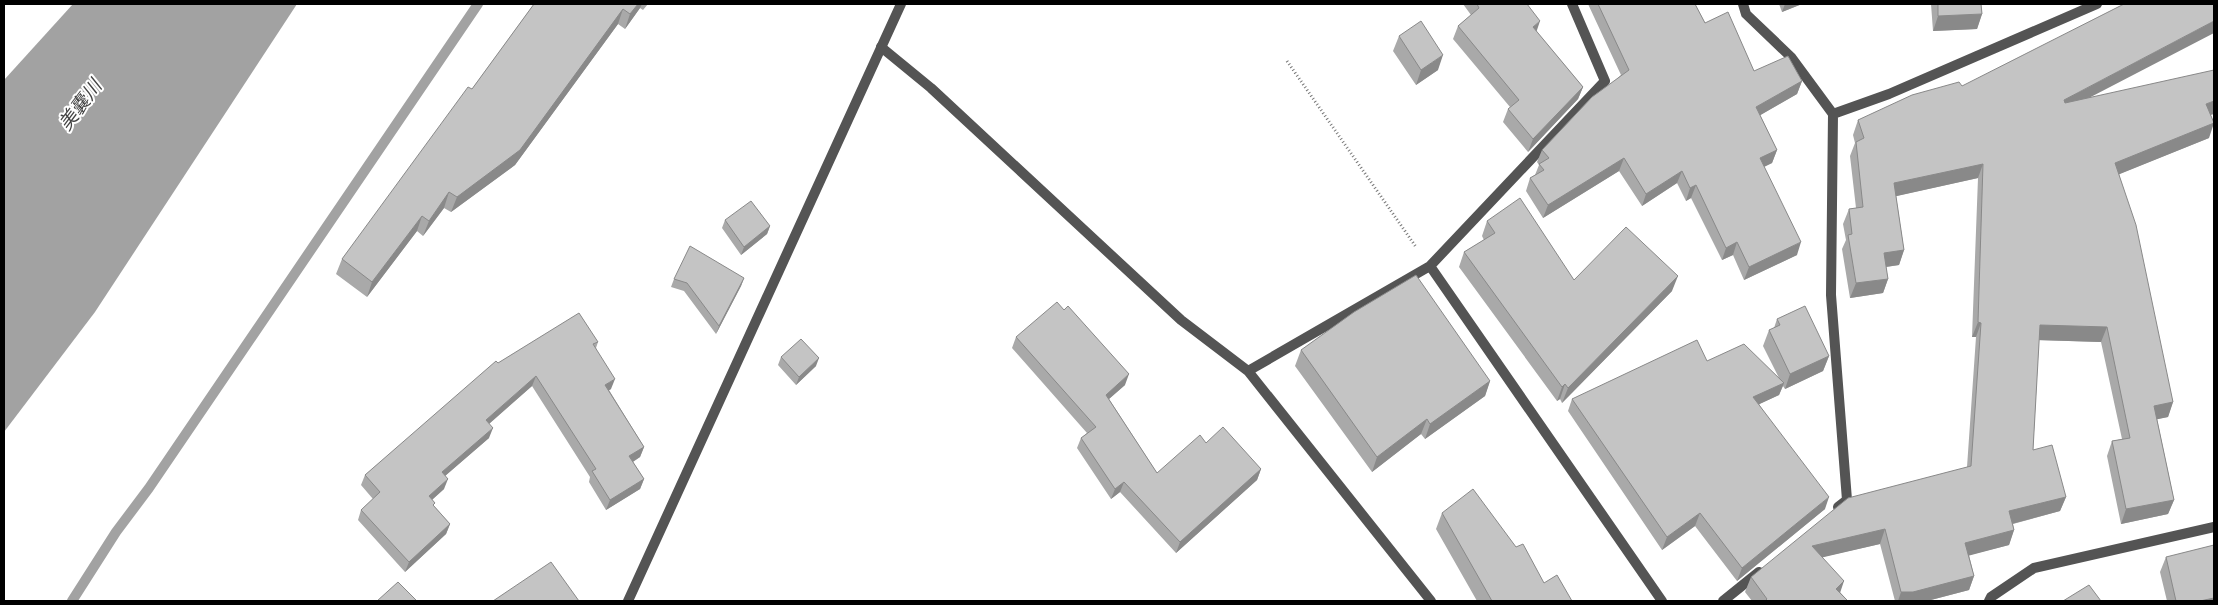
<svg xmlns="http://www.w3.org/2000/svg" width="2218" height="605" viewBox="0 0 2218 605" font-family="'Fira Sans','Noto Sans JP',sans-serif">
<style>
.water{fill:#a2a2a2}
.lines{fill:none;stroke-linecap:round;stroke-linejoin:round}
.stream{stroke:#a2a2a2;stroke-width:10}
.path{stroke:#767676;stroke-width:3;stroke-dasharray:1 2.5;stroke-linecap:butt}
.minor{stroke:#545454;stroke-width:10}
.tertiary{stroke:#545454;stroke-width:10}
.wall{fill:#a9a9a9}
.shaded-wall{fill:#898989}
.building{fill:#c4c4c4;stroke:#898989}
.labels{text-anchor:middle;dominant-baseline:central;stroke-width:4;stroke-linejoin:round;paint-order:stroke}
.water-label{font-size:19px;font-style:italic;fill:#434343;stroke:#fff}
</style>
<rect width="100%" height="100%" fill="#fff"/>
<path class="water" d="M 73,4 L 297,4 L 95,312 L 4,432 L 4,80 Z"/>
<g class="lines">
<path class="stream" d="M 72,601 L 116,532 L 149,488 L 478,4"/>
<path class="path" d="M 1287,61 L 1416,247"/>
<path class="minor" d="M 1743,4 L 1746,14 L 1791,57 L 1833,114
M 881,47 L 931,88 L 1181,320 L 1248,371 L 1431,601
M 1430,266 L 1662,601
M 1248,371 L 1430,266 L 1605,81 L 1572,4
M 1838,507 L 1847,500 L 1831,295 L 1833,114 L 1889,94 L 2097,4
M 1723,601 L 1759,572
M 1989,601 L 1991,597 L 2034,568 L 2214,527"/>
<path class="tertiary" d="M 628,601 L 901,4"/>
</g>
<path class="wall" d="M 534,4 L 648,4 L 643,10 L 640,8 L 625,29 L 618,24 L 515,165 L 451,212 L 444,208 L 423,236 L 417,231 L 367,297 L 336,274 L 342,259 L 472,89 Z
M 1463,4 L 1527,4 L 1536,31 L 1583,87 L 1578,99 L 1528,152 L 1503,122 L 1508,109 L 1510,107 L 1453,39 L 1458,26 L 1471,15 Z
M 1588,4 L 1695,4 L 1705,23 L 1754,71 L 1802,81 L 1797,94 L 1760,115 L 1777,150 L 1772,163 L 1764,167 L 1797,255 L 1744,280 L 1733,255 L 1722,260 L 1691,198 L 1686,201 L 1677,183 L 1642,206 L 1619,171 L 1543,218 L 1526,191 L 1530,178 L 1535,175 L 1539,165 L 1537,162 L 1542,150 L 1621,75 Z
M 1779,4 L 1802,4 L 1782,12 Z
M 1931,4 L 1981,4 L 1982,14 L 1977,29 L 1933,31 Z
M 1399,36 L 1438,70 L 1416,85 L 1393,51 Z
M 1962,86 L 2091,97 L 2211,115 L 2209,138 L 2119,174 L 2173,402 L 2168,417 L 2157,419 L 2174,500 L 2168,514 L 2121,524 L 2107,456 L 2112,441 L 2122,439 L 2101,342 L 2039,340 L 2033,450 L 2066,497 L 2060,511 L 2013,524 L 2014,530 L 2009,545 L 1969,555 L 1974,576 L 1969,590 L 1927,601 L 1895,601 L 1880,544 L 1822,557 L 1840,592 L 1848,601 L 1752,601 L 1745,592 L 1751,577 L 1967,467 L 1976,337 L 1972,337 L 1978,178 L 1896,196 L 1904,250 L 1899,265 L 1886,267 L 1888,279 L 1883,293 L 1850,298 L 1842,249 L 1846,240 L 1843,224 L 1849,209 L 1856,208 L 1850,156 L 1855,143 L 1853,135 L 1858,120 Z
M 725,220 L 770,226 L 767,234 L 741,255 L 722,228 Z
M 1487,221 L 1574,280 L 1672,291 L 1562,403 L 1560,399 L 1557,401 L 1459,267 L 1464,252 L 1484,240 L 1482,236 Z
M 744,278 L 741,286 L 716,334 L 684,291 L 671,287 L 674,279 Z
M 1777,319 L 1829,356 L 1823,371 L 1785,389 L 1783,386 L 1779,395 L 1759,404 L 1825,509 L 1737,581 L 1695,526 L 1662,550 L 1568,411 L 1572,399 L 1707,361 L 1779,378 L 1763,346 L 1769,330 L 1774,328 Z
M 1016,337 L 1125,385 L 1109,399 L 1157,473 L 1206,443 L 1261,469 L 1257,480 L 1176,553 L 1120,492 L 1111,499 L 1077,448 L 1081,438 L 1087,433 L 1012,348 Z
M 598,342 L 596,348 L 611,389 L 609,390 L 644,447 L 640,457 L 633,462 L 644,479 L 640,489 L 606,510 L 589,482 L 590,477 L 532,386 L 489,424 L 489,438 L 445,476 L 444,489 L 432,500 L 434,506 L 450,524 L 446,534 L 405,572 L 358,520 L 361,510 L 373,499 L 361,485 L 365,475 L 498,363 Z
M 1301,350 L 1490,381 L 1485,396 L 1425,439 L 1421,434 L 1372,472 L 1295,366 Z
M 781,357 L 816,366 L 796,385 L 778,365 Z
M 1442,513 L 1544,583 L 1572,601 L 1477,601 L 1436,529 Z
M 2166,557 L 2214,601 L 2167,601 L 2160,572 Z"/>
<path class="shaded-wall" d="M 638,4 L 642,4 L 640,8 L 625,29 L 630,14 Z
M 1785,4 L 1802,4 L 1782,12 Z
M 623,9 L 618,24 L 515,165 L 451,212 L 457,197 Z
M 1982,14 L 1977,29 L 1933,31 L 1938,16 Z
M 1540,21 L 1536,33 L 1533,27 Z
M 2214,21 L 2214,33 L 2058,114 L 2064,100 Z
M 1443,55 L 1438,70 L 1416,85 L 1421,70 Z
M 1802,81 L 1797,94 L 1752,120 L 1756,107 Z
M 1583,87 L 1578,99 L 1528,152 L 1533,139 Z
M 2214,101 L 2214,114 L 2201,118 L 2206,104 Z
M 2214,123 L 2209,138 L 2110,178 L 2115,163 Z
M 1777,150 L 1772,163 L 1755,171 L 1760,158 Z
M 1624,158 L 1619,171 L 1543,218 L 1548,205 Z
M 1983,164 L 1978,178 L 1888,198 L 1894,183 Z
M 1682,171 L 1677,183 L 1642,206 L 1646,194 Z
M 1696,185 L 1691,198 L 1686,201 L 1690,188 Z
M 449,192 L 444,208 L 423,236 L 429,221 Z
M 422,216 L 417,231 L 367,297 L 372,282 Z
M 770,226 L 767,234 L 741,255 L 744,247 Z
M 1737,242 L 1733,255 L 1722,260 L 1726,248 Z
M 1801,242 L 1797,255 L 1744,280 L 1749,267 Z
M 1904,250 L 1899,265 L 1878,268 L 1884,253 Z
M 1678,276 L 1672,291 L 1562,403 L 1568,388 Z
M 744,278 L 741,286 L 716,334 L 719,326 Z
M 1888,279 L 1883,293 L 1850,298 L 1856,283 Z
M 1978,322 L 1981,323 L 1976,337 L 1972,337 Z
M 2040,325 L 2107,327 L 2101,342 L 2035,340 Z
M 1829,356 L 1823,371 L 1785,389 L 1790,374 Z
M 819,358 L 816,366 L 796,385 L 799,377 Z
M 1129,374 L 1125,385 L 1102,405 L 1106,395 Z
M 536,376 L 532,386 L 482,430 L 486,420 Z
M 615,379 L 611,389 L 602,395 L 605,385 Z
M 1490,381 L 1485,396 L 1425,439 L 1430,424 Z
M 1784,383 L 1779,395 L 1749,409 L 1753,397 Z
M 1565,384 L 1560,399 L 1557,401 L 1562,387 Z
M 2173,402 L 2168,417 L 2149,421 L 2154,406 Z
M 1427,419 L 1421,434 L 1372,472 L 1377,457 Z
M 493,428 L 489,438 L 438,482 L 442,472 Z
M 644,447 L 640,457 L 626,466 L 629,456 Z
M 1261,469 L 1257,480 L 1176,553 L 1180,542 Z
M 448,479 L 444,489 L 425,506 L 429,496 Z
M 644,479 L 640,489 L 606,510 L 610,500 Z
M 1124,482 L 1120,492 L 1111,499 L 1115,489 Z
M 1829,497 L 1825,509 L 1737,581 L 1742,568 Z
M 2066,497 L 2060,511 L 2004,526 L 2009,511 Z
M 2174,500 L 2168,514 L 2121,524 L 2126,509 Z
M 1700,513 L 1695,526 L 1662,550 L 1667,537 Z
M 450,524 L 446,534 L 405,572 L 409,562 Z
M 1885,529 L 1880,544 L 1807,561 L 1812,546 Z
M 2014,530 L 2009,545 L 1960,558 L 1965,543 Z
M 1974,576 L 1969,590 L 1927,601 L 1898,601 L 1901,592 Z
M 1844,581 L 1839,596 L 1836,589 Z
M 2214,598 L 2214,601 L 2200,601 Z"/>
<path class="building" d="M 534,4 L 638,4 L 630,14 L 623,9 L 520,150 L 457,197 L 449,192 L 429,221 L 422,216 L 372,282 L 342,259 L 468,87 L 472,89 Z
M 1477,4 L 1527,4 L 1540,21 L 1533,27 L 1583,87 L 1533,139 L 1508,109 L 1519,100 L 1458,26 L 1479,8 Z
M 1598,4 L 1695,4 L 1705,23 L 1728,12 L 1754,71 L 1788,56 L 1802,81 L 1756,107 L 1777,150 L 1760,158 L 1801,242 L 1749,267 L 1737,242 L 1726,248 L 1696,185 L 1690,188 L 1682,171 L 1646,194 L 1624,158 L 1548,205 L 1530,178 L 1544,170 L 1539,164 L 1549,158 L 1542,150 L 1592,97 L 1629,70 Z
M 1938,4 L 1981,4 L 1982,14 L 1938,16 Z
M 2124,4 L 2214,4 L 2214,21 L 2064,100 L 2065,103 L 2214,70 L 2214,101 L 2206,104 L 2214,123 L 2115,163 L 2136,225 L 2173,402 L 2154,406 L 2174,500 L 2126,509 L 2112,441 L 2130,438 L 2107,327 L 2040,325 L 2033,450 L 2052,445 L 2066,497 L 2009,511 L 2014,530 L 1965,543 L 1974,576 L 1913,592 L 1901,592 L 1885,529 L 1812,546 L 1844,581 L 1836,589 L 1848,601 L 1765,601 L 1767,599 L 1751,577 L 1848,498 L 1971,466 L 1981,323 L 1978,322 L 1983,164 L 1894,183 L 1904,250 L 1884,253 L 1888,279 L 1856,283 L 1848,235 L 1852,234 L 1849,209 L 1863,207 L 1856,142 L 1864,138 L 1858,120 L 1912,95 L 1959,82 L 1962,86 Z
M 1421,21 L 1443,55 L 1421,70 L 1399,36 Z
M 1520,198 L 1574,280 L 1626,227 L 1678,276 L 1568,388 L 1565,384 L 1562,387 L 1464,252 L 1495,233 L 1487,221 Z
M 751,201 L 770,226 L 744,247 L 725,220 Z
M 690,246 L 744,278 L 719,326 L 687,283 L 674,279 Z
M 1416,275 L 1490,381 L 1430,424 L 1427,419 L 1377,457 L 1301,350 L 1354,312 Z
M 1057,302 L 1064,310 L 1068,306 L 1129,374 L 1106,395 L 1157,473 L 1200,435 L 1206,443 L 1223,427 L 1261,469 L 1180,542 L 1124,482 L 1115,489 L 1081,438 L 1096,427 L 1016,337 Z
M 1805,306 L 1829,356 L 1790,374 L 1769,330 L 1780,325 L 1777,319 Z
M 579,313 L 598,342 L 593,344 L 615,379 L 605,385 L 644,447 L 629,456 L 644,479 L 610,500 L 592,471 L 596,469 L 536,376 L 486,420 L 493,428 L 442,472 L 448,479 L 429,496 L 435,503 L 433,505 L 450,524 L 409,562 L 361,510 L 380,492 L 365,475 L 496,361 L 498,363 Z
M 801,339 L 819,358 L 799,377 L 781,357 Z
M 1697,340 L 1707,361 L 1744,344 L 1784,383 L 1753,397 L 1829,497 L 1742,568 L 1700,513 L 1667,537 L 1572,399 Z
M 1473,489 L 1516,547 L 1523,544 L 1544,583 L 1557,575 L 1572,601 L 1492,601 L 1442,513 Z
M 2214,545 L 2214,598 L 2200,601 L 2176,601 L 2166,557 Z
M 551,562 L 579,601 L 493,601 Z
M 398,582 L 417,601 L 377,601 Z
M 2089,585 L 2101,601 L 2063,601 Z"/>
<g class="labels">
<g class="water-label">
<text transform="translate(80 105) rotate(-53)">美嚢川</text>
</g>
</g>
<rect width="2218" height="605" fill="none" stroke="#000000" stroke-width="10"/>
</svg>
